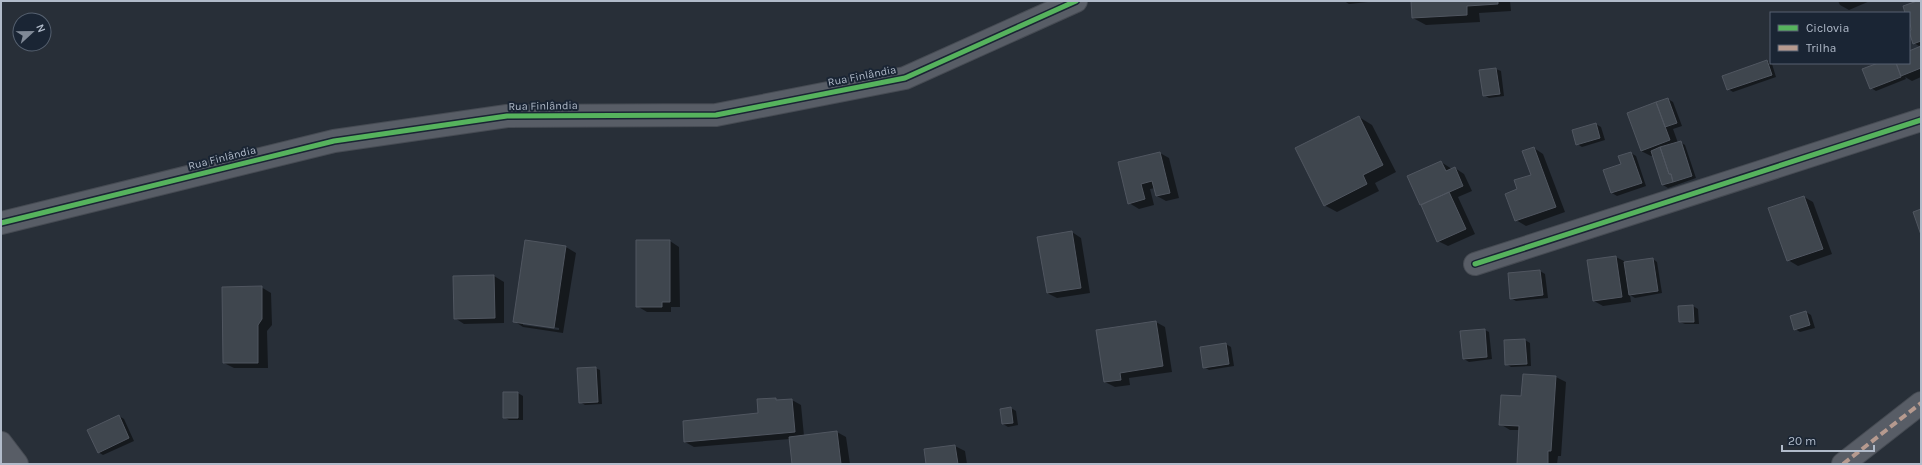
<svg xmlns="http://www.w3.org/2000/svg" width="1922" height="465" viewBox="0 0 1922 465" font-family="Karla,sans-serif">
<style>
.shadow{fill:#0007;fill-rule:evenodd}
.building{fill:#3f464e;stroke:#505660}
.lines{fill:none;stroke-linecap:round;stroke-linejoin:round}
.minor-casing{stroke:#464b53;stroke-width:24}
.minor{stroke:#585d66;stroke-width:22}
.quiet{stroke:#b69a8f;stroke-width:4;stroke-dasharray:8 4;stroke-linecap:butt}
.cycleway-casing{stroke:#1a2534;stroke-width:8}
.cycleway{stroke:#56b35d;stroke-width:5}
.labels{text-anchor:middle;dominant-baseline:central;stroke-width:4;stroke-linejoin:round;paint-order:stroke}
.street-label{font-size:11px;fill:#b1bbca;stroke:#1a2534}
</style>
<rect width="100%" height="100%" fill="#282f38"/>
<path class="shadow" d="M 1344,1 L 1368,1 L 1368,2 L 1349,4 Z
M 1412,1 L 1510,1 L 1511,11 L 1479,13 L 1480,22 L 1426,25 L 1413,18 Z
M 1838,1 L 1870,1 L 1849,10 L 1840,5 Z
M 1920,1 L 1921,45 L 1919,46 L 1914,43 L 1911,30 L 1909,31 L 1909,13 L 1906,13 Z
M 1921,47 L 1921,77 L 1912,81 L 1905,77 L 1906,79 L 1876,91 L 1871,88 L 1880,63 L 1909,63 L 1909,52 Z
M 1767,61 L 1772,64 L 1776,77 L 1733,92 L 1728,89 Z
M 1496,69 L 1501,71 L 1504,96 L 1489,98 L 1484,95 L 1481,70 Z
M 1668,99 L 1673,102 L 1682,126 L 1673,129 L 1678,143 L 1680,142 L 1685,145 L 1696,178 L 1668,188 L 1663,185 L 1653,155 L 1651,156 L 1641,151 Z
M 1359,117 L 1372,125 L 1396,172 L 1375,183 L 1379,191 L 1337,212 L 1324,205 Z
M 1596,124 L 1601,127 L 1605,140 L 1582,147 L 1577,144 Z
M 1534,148 L 1543,154 L 1565,212 L 1526,226 L 1516,220 L 1518,190 L 1532,175 Z
M 1160,153 L 1169,158 L 1179,198 L 1166,201 L 1157,196 L 1155,188 L 1150,189 L 1154,205 L 1139,209 L 1129,203 Z
M 1631,153 L 1636,156 L 1646,186 L 1617,196 L 1612,193 L 1605,170 L 1622,165 L 1620,157 Z
M 1441,162 L 1452,169 L 1455,168 L 1464,174 L 1472,191 L 1458,197 L 1475,234 L 1448,246 L 1438,241 L 1408,177 Z
M 1804,197 L 1813,202 L 1832,254 L 1798,266 L 1788,260 Z
M 1072,232 L 1081,238 L 1090,293 L 1057,298 L 1047,293 Z
M 526,241 L 566,247 L 576,253 L 563,333 L 523,327 L 514,321 ZM 523,322 L 559,328 L 559,330 L 523,325 Z
M 670,241 L 679,247 L 680,307 L 671,307 L 671,312 L 647,312 L 637,306 Z
M 1616,257 L 1626,262 L 1653,259 L 1657,262 L 1662,293 L 1635,298 L 1630,295 L 1631,302 L 1603,306 L 1594,301 Z
M 1540,271 L 1545,274 L 1548,298 L 1516,301 L 1511,298 Z
M 494,276 L 504,282 L 504,323 L 464,324 L 455,318 Z
M 261,287 L 271,293 L 272,325 L 267,331 L 268,368 L 234,368 L 224,363 Z
M 1693,306 L 1698,309 L 1699,324 L 1685,324 L 1680,322 L 1679,307 Z
M 1806,312 L 1811,315 L 1815,328 L 1800,332 L 1795,329 Z
M 1156,322 L 1165,327 L 1172,372 L 1129,378 L 1130,385 L 1115,387 L 1105,382 Z
M 1485,330 L 1489,332 L 1492,359 L 1469,362 L 1464,359 Z
M 1525,340 L 1530,343 L 1531,366 L 1511,367 L 1506,364 L 1505,341 Z
M 1226,344 L 1231,347 L 1234,366 L 1209,370 L 1204,367 Z
M 595,368 L 600,370 L 602,404 L 585,405 L 580,402 Z
M 1524,375 L 1556,377 L 1566,382 L 1561,456 L 1558,456 L 1557,464 L 1518,464 L 1520,430 L 1510,430 L 1500,424 L 1522,397 Z
M 518,393 L 523,396 L 523,420 L 509,420 L 504,417 Z
M 758,400 L 792,400 L 801,405 L 804,436 L 837,432 L 846,437 L 850,464 L 793,464 L 790,439 L 694,447 L 685,442 L 759,414 Z
M 1011,408 L 1016,411 L 1018,425 L 1008,427 L 1003,424 L 1001,410 Z
M 119,416 L 124,419 L 134,441 L 103,455 L 98,452 Z
M 955,446 L 965,451 L 967,464 L 927,464 Z"/>
<path class="building" d="M 1411,1 L 1498,1 L 1498,4 L 1467,6 L 1467,15 L 1412,18 Z
M 1917,1 L 1921,1 L 1921,41 L 1913,44 L 1909,31 L 1911,30 L 1909,13 L 1905,13 L 1903,6 Z
M 1921,46 L 1921,68 L 1901,76 L 1896,63 L 1909,63 L 1909,51 Z
M 1767,60 L 1772,75 L 1727,90 L 1722,76 Z
M 1878,63 L 1896,63 L 1901,77 L 1870,89 L 1862,69 Z
M 1496,68 L 1500,94 L 1483,96 L 1479,70 Z
M 1668,98 L 1677,123 L 1665,127 L 1656,102 Z
M 1656,102 L 1670,140 L 1641,151 L 1627,113 Z
M 1359,116 L 1383,165 L 1363,175 L 1367,184 L 1324,206 L 1295,148 Z
M 1596,123 L 1600,138 L 1576,145 L 1572,130 Z
M 1681,141 L 1692,176 L 1673,182 L 1671,174 L 1669,174 L 1660,147 Z
M 1534,147 L 1556,207 L 1515,221 L 1505,194 L 1517,189 L 1514,180 L 1531,175 L 1522,151 Z
M 1660,147 L 1669,174 L 1671,174 L 1673,182 L 1662,185 L 1651,151 Z
M 1160,152 L 1170,193 L 1156,196 L 1152,181 L 1141,184 L 1145,199 L 1128,204 L 1118,162 Z
M 1631,152 L 1642,183 L 1611,193 L 1603,170 L 1621,164 L 1618,156 Z
M 1441,161 L 1446,171 L 1455,167 L 1463,186 L 1420,205 L 1407,176 Z
M 1449,192 L 1466,229 L 1437,242 L 1421,205 Z
M 1804,196 L 1823,249 L 1787,261 L 1768,208 Z
M 1921,209 L 1921,235 L 1913,212 Z
M 1072,231 L 1081,288 L 1047,293 L 1037,237 Z
M 525,240 L 566,246 L 554,328 L 513,322 Z
M 636,240 L 670,240 L 670,302 L 662,302 L 662,307 L 636,307 Z
M 1616,256 L 1622,297 L 1593,301 L 1587,260 Z
M 1653,258 L 1658,291 L 1629,295 L 1624,262 Z
M 1540,270 L 1543,295 L 1510,299 L 1508,273 Z
M 494,275 L 495,318 L 454,319 L 453,276 Z
M 262,286 L 262,319 L 258,325 L 258,363 L 223,363 L 222,287 Z
M 1693,305 L 1694,322 L 1679,322 L 1678,306 Z
M 1806,311 L 1810,325 L 1794,330 L 1790,316 Z
M 1156,321 L 1163,366 L 1120,373 L 1121,380 L 1104,382 L 1096,330 Z
M 1485,329 L 1487,357 L 1463,359 L 1460,331 Z
M 1525,339 L 1527,364 L 1505,365 L 1504,340 Z
M 1226,343 L 1229,364 L 1203,368 L 1200,347 Z
M 596,367 L 598,402 L 579,403 L 577,368 Z
M 1523,374 L 1556,376 L 1551,451 L 1548,451 L 1548,464 L 1517,464 L 1519,426 L 1499,425 L 1501,395 L 1521,396 Z
M 503,392 L 518,392 L 518,418 L 503,418 Z
M 776,398 L 776,400 L 792,399 L 795,432 L 684,442 L 683,421 L 758,413 L 757,399 Z
M 1011,407 L 1013,423 L 1002,424 L 1000,409 Z
M 119,415 L 129,438 L 98,453 L 87,430 Z
M 837,431 L 841,464 L 792,464 L 789,437 Z
M 955,445 L 958,464 L 926,464 L 924,449 Z"/>
<g class="lines">
<defs>
<path id="minor" d="M 1,223 L 334,141 L 507,116 L 716,115 L 905,78 L 1076,1
M 1475,264 L 1921,120
M 1,443 L 17,464
M 1843,464 L 1921,403"/>
</defs>
<use href="#minor" class="minor-casing"/>
<use href="#minor" class="minor"/>
<path class="quiet" d="M 1843,464 L 1921,403"/>
<defs>
<path id="cycleway" d="M 1,223 L 334,141 L 507,116 L 716,115 L 905,78 L 1076,1
M 1475,264 L 1921,120"/>
</defs>
<use href="#cycleway" class="cycleway-casing"/>
<use href="#cycleway" class="cycleway"/>
</g>
<g class="labels">
<g class="street-label">
<text transform="translate(862 76) rotate(-11)">Rua Finlândia</text>
<text transform="translate(543 106) rotate(-1)">Rua Finlândia</text>
<text transform="translate(222 158) rotate(-14)">Rua Finlândia</text>
</g>
</g>
<rect width="1922" height="465" fill="none" stroke="#b1bbca" stroke-width="4"/>
<rect x="1770" y="12" width="140" height="52" fill="#1a2534" stroke="#566170"/>
<rect x="1778" y="25" width="20" height="6" fill="#56b35d" stroke="#566170"/>
<text x="1806" y="32" font-size="12" fill="#b1bbca">Ciclovia</text>
<rect x="1778" y="45" width="20" height="6" fill="#b69a8f" stroke="#566170"/>
<text x="1806" y="52" font-size="12" fill="#b1bbca">Trilha</text>
<g transform="translate(32 32) rotate(68)"><circle r="19" fill="#1a2534" stroke="#566170"/>
<path d="M0-3L7 15L0 10L-7 15Z" fill="#818a97"/>
<text y="-6" font-size="11" font-weight="bold" text-anchor="middle" fill="#b1bbca">N</text>
</g>
<path d="M1782 445v6h92v-6" fill="none" stroke="#b1bbca" stroke-width="2"/>
<text x="1788" y="445" font-size="12" fill="#b1bbca" stroke="#1a2534" stroke-width="3" paint-order="stroke">20 m</text>
</svg>
